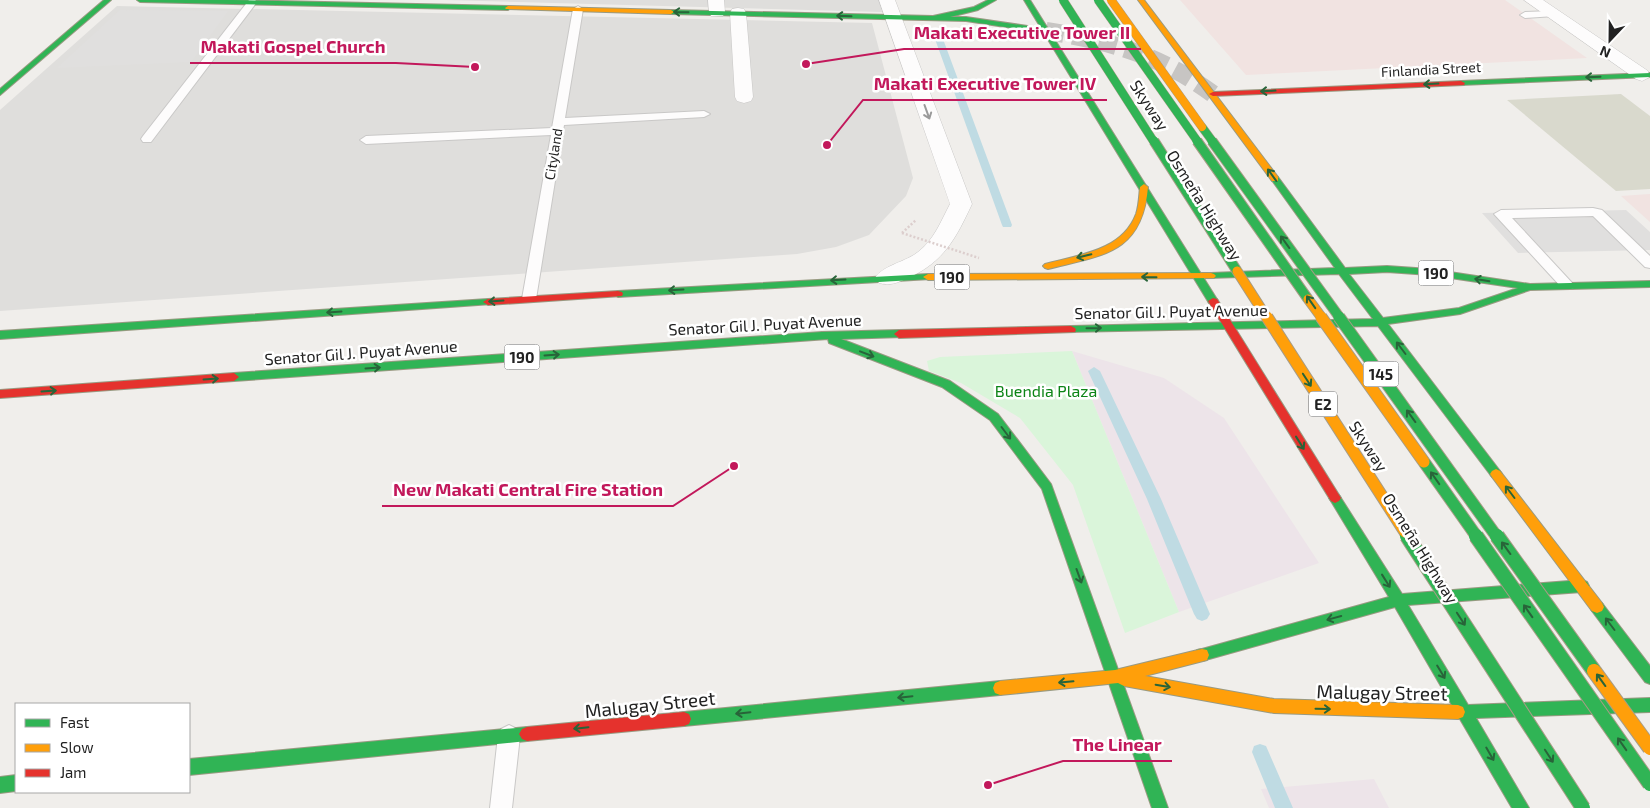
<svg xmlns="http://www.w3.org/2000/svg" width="1650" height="808" viewBox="0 0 1650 808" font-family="'Exo 2',sans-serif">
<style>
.residential{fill:#dfdedc}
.commercial{fill:#f1e3e1}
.industrial{fill:#ede4e9}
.construction{fill:#d9d9cd}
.park{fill:#daf5da}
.parking{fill:#e0dfde}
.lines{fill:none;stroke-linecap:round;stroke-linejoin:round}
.stream{fill:#bfdbe3;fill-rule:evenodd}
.secondary-tunnel{stroke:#c7c5c3;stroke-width:18;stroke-dasharray:18 9;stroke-linecap:butt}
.lane-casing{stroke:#c9c8c7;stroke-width:2}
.street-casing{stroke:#c9c8c7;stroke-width:1}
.fast-casing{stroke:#999a82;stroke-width:2}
.slow-casing{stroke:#999a82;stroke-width:2}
.jam-casing{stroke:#999a82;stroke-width:2}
.path{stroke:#dccecd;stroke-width:2.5;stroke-dasharray:2 2;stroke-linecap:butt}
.lane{fill:#fdfcfc;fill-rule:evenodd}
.street{fill:#fdfcfc;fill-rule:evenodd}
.fast{fill:#30b455;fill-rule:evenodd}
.slow{fill:#ff9f0a;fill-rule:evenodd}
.jam{fill:#e5322d;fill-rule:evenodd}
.fast-bridge-far3-casing{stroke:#a79c86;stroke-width:9;stroke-linecap:butt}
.fast-bridge-far2-casing{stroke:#a79c86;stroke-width:11;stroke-linecap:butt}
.fast-bridge-far1-casing{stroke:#a79c86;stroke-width:13;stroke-linecap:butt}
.fast-bridge-casing{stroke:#a79c86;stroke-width:16;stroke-linecap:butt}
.slow-bridge-far3-casing{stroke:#a79c86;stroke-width:9;stroke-linecap:butt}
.slow-bridge-far2-casing{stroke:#a79c86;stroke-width:11;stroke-linecap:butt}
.slow-bridge-far1-casing{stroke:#a79c86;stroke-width:13;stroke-linecap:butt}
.slow-bridge-casing{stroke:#a79c86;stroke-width:16;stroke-linecap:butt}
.path-bridge{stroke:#dccecd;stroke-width:2.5;stroke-dasharray:2 2;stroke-linecap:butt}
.fast-bridge-far3{stroke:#30b455;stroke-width:8}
.fast-bridge-far2{stroke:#30b455;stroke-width:9}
.fast-bridge-far1{stroke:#30b455;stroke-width:11}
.fast-bridge{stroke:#30b455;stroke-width:14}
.slow-bridge-far3{stroke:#ff9f0a;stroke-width:8}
.slow-bridge-far2{stroke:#ff9f0a;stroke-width:9}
.slow-bridge-far1{stroke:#ff9f0a;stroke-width:11}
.slow-bridge{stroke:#ff9f0a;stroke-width:14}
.oneway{stroke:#286439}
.oneway2{stroke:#9a9a9a}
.labels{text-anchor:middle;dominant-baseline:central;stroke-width:5;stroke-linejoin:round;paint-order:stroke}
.far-street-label{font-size:14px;fill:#222;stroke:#fff}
.shield{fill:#fff;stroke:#646464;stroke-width:1}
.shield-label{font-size:15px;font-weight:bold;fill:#222}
.street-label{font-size:16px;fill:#222;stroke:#fff}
.park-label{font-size:16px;fill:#0c8416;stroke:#fff}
.near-street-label{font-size:19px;fill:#222;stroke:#fff}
.leader{fill:none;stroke:#c2185b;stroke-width:2}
.callout-dot{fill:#c2185b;stroke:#fff;stroke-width:2}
.callout-label{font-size:18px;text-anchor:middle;font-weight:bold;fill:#c2185b;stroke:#fff;stroke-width:5;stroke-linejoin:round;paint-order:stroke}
</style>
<rect width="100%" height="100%" fill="#f0eeeb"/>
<path class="residential" d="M 444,0 L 879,0 L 882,12 Z
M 117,6 L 872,23 L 913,178 L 906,196 L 869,235 L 836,247 L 797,254 L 0,311 L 0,110 Z"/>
<path class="commercial" d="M 1180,0 L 1505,0 L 1587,58 L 1246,75 Z
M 1650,194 L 1650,222 L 1621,196 Z"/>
<path class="industrial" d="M 1072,351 L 1164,378 L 1224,418 L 1319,563 L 1179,612 Z
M 1374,779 L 1389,808 L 1269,808 L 1261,789 Z"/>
<path class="construction" d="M 1621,94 L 1650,116 L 1650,189 L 1616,191 L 1507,100 Z"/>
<path class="park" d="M 1072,351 L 1179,612 L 1125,633 L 1073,485 L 1020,418 L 961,383 L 929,371 L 927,361 L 940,357 Z"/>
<path class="parking" d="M 120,10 L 228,11 L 191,62 L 57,68 Z
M 1626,210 L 1650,232 L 1650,250 L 1518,253 L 1482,213 Z"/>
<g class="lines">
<path class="stream" d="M 936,37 L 943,39 L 1012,225 L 1011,227 L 1003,227 L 1002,225 L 935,39 Z
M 1094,367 L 1100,371 L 1161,499 L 1210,614 L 1207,619 L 1202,621 L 1197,619 L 1194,614 L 1147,499 L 1088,371 Z
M 1260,744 L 1266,746 L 1293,808 L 1275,808 L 1252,752 L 1254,746 Z"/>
<path class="secondary-tunnel" d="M 1046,31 C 1110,41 1160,55 1213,94"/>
<defs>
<path id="lane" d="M 249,0 L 255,0 L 257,2 L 151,142 L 143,142 L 141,139 L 143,136 Z
M 578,6 L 583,9 L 565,118 L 704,111 L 710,114 L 704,117 L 564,125 L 536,299 L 534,302 L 524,302 L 522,299 L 551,135 L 366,144 L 360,140 L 366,136 L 552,128 L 573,9 Z
M 1552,11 L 1555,12 L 1555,16 L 1525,18 L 1520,15 L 1525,12 Z
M 1593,208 L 1602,210 L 1650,256 L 1650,268 L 1645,267 L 1593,216 L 1512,218 L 1575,286 L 1573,289 L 1563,289 L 1494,214 L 1501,210 Z
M 509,725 L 517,729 L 520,736 L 512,808 L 490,808 L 498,736 L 501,729 Z"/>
<path id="street" d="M 708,0 L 724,0 L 725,12 L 723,16 L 711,16 L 709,12 Z
M 879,0 L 895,0 L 972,204 C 956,238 944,262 908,278 C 897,283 890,286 879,283 L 875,278 C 883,265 906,262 918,252 C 934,240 941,221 950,204 Z
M 1524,0 L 1543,0 L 1648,71 L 1650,77 L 1642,81 L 1636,79 Z
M 738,8 L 744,9 L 746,13 L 753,97 L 751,101 L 744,103 L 737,101 L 735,97 L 730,13 L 732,9 Z"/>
<path id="fast" d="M 104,0 L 111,0 L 0,95 L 0,89 Z
M 137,0 L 232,0 L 508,6 L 511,8 L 508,10 L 140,2 Z
M 988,0 L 996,0 L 978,10 L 950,17 L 966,17 L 1041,28 L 1024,0 L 1030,0 L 1218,301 L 1217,303 L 1209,303 L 1044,33 L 966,21 L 671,14 L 668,12 L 671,10 L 933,16 L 974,7 Z
M 1650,73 L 1650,77 L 1461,85 L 1457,83 L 1461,81 Z
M 1275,176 L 1278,177 L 1345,268 L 1387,266 L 1430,269 L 1530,284 L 1650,281 L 1650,287 L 1530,290 L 1460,314 L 1388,324 L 1500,471 L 1502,474 L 1500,477 L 1492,477 L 1378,326 L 1067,332 L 1066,330 L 1067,328 L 1071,326 L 1373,319 L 1339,274 L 1208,278 L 1206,276 L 1208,274 L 1211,273 L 1335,268 L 1271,179 ZM 1387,272 L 1430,275 L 1518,288 L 1459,308 L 1383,318 L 1349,274 Z
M 928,274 L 931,275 L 933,277 L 931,279 L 618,297 L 613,294 L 618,291 Z
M 488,299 L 493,302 L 492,304 L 0,339 L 0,331 Z
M 899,330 L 904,334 L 903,337 L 841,339 L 950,381 L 998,414 L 1051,484 L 1168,808 L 1152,808 L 1042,489 L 990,420 L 942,387 L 829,343 L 828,339 L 234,381 L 229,377 L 234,373 L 822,332 Z
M 1335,493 L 1339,495 L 1402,594 L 1582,580 L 1587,582 L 1589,586 L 1587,590 L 1582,592 L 1408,605 L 1468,705 L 1650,698 L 1650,712 L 1476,718 L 1529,808 L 1512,808 L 1460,719 L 1453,717 L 1451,712 L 1453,707 L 1395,607 L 1202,661 L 1197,660 L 1195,655 L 1197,650 L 1202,649 L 1389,597 L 1331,501 L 1329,498 L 1331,495 Z
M 1597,601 L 1602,603 L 1650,666 L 1650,684 L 1645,682 L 1592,611 L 1590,607 L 1592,603 Z
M 1000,681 L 1005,683 L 1007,688 L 1005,693 L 1000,695 L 684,726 L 679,724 L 677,719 L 679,714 L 684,712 Z
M 527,727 L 532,729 L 535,734 L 532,739 L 527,741 L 189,775 L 189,759 Z
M 16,775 L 16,791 L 0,793 L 0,777 Z"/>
<path id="slow" d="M 1138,0 L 1144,0 L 1278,177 L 1278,181 L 1272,181 Z
M 508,6 L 671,10 L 674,12 L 671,14 L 506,9 L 505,8 Z
M 1144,184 L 1148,187 C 1142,254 1103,255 1048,269 L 1045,268 L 1043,266 L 1045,264 C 1078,255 1122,251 1136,214 C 1139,205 1139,196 1140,187 Z
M 1211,273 L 1214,274 L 1216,276 L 1214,278 L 928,280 L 923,277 L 928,274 Z
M 1496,469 L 1500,471 L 1602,603 L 1604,607 L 1602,611 L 1597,613 L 1592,611 L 1492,477 L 1490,474 L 1492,471 Z
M 1202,649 L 1207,650 L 1209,655 L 1207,660 L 1145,676 L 1274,699 L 1458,705 L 1463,707 L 1465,712 L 1463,717 L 1458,719 L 1274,713 L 1124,686 L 1118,683 L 1000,695 L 995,693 L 993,688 L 995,683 L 1000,681 L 1115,670 Z"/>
<path id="jam" d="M 1461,81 L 1465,83 L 1464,85 L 1213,96 L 1209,94 L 1213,92 Z
M 618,291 L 622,292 L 623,294 L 622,296 L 488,305 L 483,302 L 488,299 Z
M 1213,298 L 1217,299 L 1339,495 L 1341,498 L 1339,501 L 1335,503 L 1331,501 L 1208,301 Z
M 1071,326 L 1075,328 L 1076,330 L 1075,332 L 899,338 L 894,334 L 899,330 Z
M 234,373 L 239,377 L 234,381 L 0,398 L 0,390 Z
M 684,712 L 689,714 L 691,719 L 689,724 L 684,726 L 527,741 L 522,739 L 519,734 L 522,729 L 527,727 Z"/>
</defs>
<use href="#lane" class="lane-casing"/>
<use href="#street" class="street-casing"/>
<use href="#fast" class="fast-casing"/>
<use href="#slow" class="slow-casing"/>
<use href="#jam" class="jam-casing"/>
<path class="path" d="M 902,233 L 916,220"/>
<use href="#lane" class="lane"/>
<use href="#street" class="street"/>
<use href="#fast" class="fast"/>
<use href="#slow" class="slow"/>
<use href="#jam" class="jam"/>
<defs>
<path id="fast-bridge-far3" d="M 1063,0 L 1154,142
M 1098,0 L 1198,142
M 1202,127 L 1213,142"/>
<path id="fast-bridge-far2" d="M 1154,141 L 1237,271
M 1197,141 L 1308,299
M 1212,141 L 1340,318"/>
<path id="fast-bridge-far1" d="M 1339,317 L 1497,537
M 1424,462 L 1477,537
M 1405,532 L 1408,537"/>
<path id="fast-bridge" d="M 1407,536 L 1583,808
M 1476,536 L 1650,784
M 1497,536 L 1594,671"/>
<path id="slow-bridge-far3" d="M 1111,0 L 1202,127"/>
<path id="slow-bridge-far2" d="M 1237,271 L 1267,318
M 1308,299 L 1322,318"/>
<path id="slow-bridge-far1" d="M 1267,317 L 1405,532
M 1321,317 L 1424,462"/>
<path id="slow-bridge" d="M 1594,671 L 1650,748"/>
</defs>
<use href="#fast-bridge-far3" class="fast-bridge-far3-casing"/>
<use href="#fast-bridge-far2" class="fast-bridge-far2-casing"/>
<use href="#fast-bridge-far1" class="fast-bridge-far1-casing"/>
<use href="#fast-bridge" class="fast-bridge-casing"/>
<use href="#slow-bridge-far3" class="slow-bridge-far3-casing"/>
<use href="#slow-bridge-far2" class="slow-bridge-far2-casing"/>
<use href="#slow-bridge-far1" class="slow-bridge-far1-casing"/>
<use href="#slow-bridge" class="slow-bridge-casing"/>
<path class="path-bridge" d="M 902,233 L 979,258"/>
<use href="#fast-bridge-far3" class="fast-bridge-far3"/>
<use href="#fast-bridge-far2" class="fast-bridge-far2"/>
<use href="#fast-bridge-far1" class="fast-bridge-far1"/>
<use href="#fast-bridge" class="fast-bridge"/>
<use href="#slow-bridge-far3" class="slow-bridge-far3"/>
<use href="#slow-bridge-far2" class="slow-bridge-far2"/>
<use href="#slow-bridge-far1" class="slow-bridge-far1"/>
<use href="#slow-bridge" class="slow-bridge"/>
</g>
<defs><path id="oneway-shaft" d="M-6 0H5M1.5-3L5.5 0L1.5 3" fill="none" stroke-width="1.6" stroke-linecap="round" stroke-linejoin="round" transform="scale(1.25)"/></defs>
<g class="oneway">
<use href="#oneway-shaft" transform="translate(681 12) rotate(-179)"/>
<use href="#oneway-shaft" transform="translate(844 16) rotate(-178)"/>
<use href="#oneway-shaft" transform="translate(1593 77) rotate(178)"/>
<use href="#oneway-shaft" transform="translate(1431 84) rotate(177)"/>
<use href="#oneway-shaft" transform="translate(1268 91) rotate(177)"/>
<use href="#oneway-shaft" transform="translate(1272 175) rotate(-126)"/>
<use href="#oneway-shaft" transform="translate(1285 242) rotate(-126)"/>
<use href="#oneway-shaft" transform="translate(1084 256) rotate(167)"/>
<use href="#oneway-shaft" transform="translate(1149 277) rotate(-179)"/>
<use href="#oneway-shaft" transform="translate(838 280) rotate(177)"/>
<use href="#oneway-shaft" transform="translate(1482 280) rotate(-171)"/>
<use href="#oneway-shaft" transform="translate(676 290) rotate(177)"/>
<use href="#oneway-shaft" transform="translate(496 301) rotate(176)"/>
<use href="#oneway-shaft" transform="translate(1311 302) rotate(-125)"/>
<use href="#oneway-shaft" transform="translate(334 312) rotate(176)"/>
<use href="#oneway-shaft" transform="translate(1094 328) rotate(-1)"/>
<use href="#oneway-shaft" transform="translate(1401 348) rotate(-127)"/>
<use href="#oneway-shaft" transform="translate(867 354) rotate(21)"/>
<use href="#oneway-shaft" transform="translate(552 355) rotate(-4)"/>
<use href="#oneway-shaft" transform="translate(373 368) rotate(-4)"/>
<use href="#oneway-shaft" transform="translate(211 379) rotate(-4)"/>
<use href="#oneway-shaft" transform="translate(1307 380) rotate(57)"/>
<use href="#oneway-shaft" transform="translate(49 391) rotate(-4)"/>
<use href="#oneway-shaft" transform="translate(1411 416) rotate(-126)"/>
<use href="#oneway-shaft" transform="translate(1006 433) rotate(53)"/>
<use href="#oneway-shaft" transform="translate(1300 443) rotate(58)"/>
<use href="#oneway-shaft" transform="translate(1435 478) rotate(-125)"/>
<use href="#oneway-shaft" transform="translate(1510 492) rotate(-127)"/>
<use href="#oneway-shaft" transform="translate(1506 548) rotate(-126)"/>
<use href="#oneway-shaft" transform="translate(1079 576) rotate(70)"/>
<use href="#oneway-shaft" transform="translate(1386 581) rotate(58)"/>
<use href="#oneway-shaft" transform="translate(1528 611) rotate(-125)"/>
<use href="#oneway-shaft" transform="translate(1334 618) rotate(165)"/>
<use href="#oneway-shaft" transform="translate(1461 619) rotate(57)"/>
<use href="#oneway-shaft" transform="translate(1610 624) rotate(-127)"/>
<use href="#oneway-shaft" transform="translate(1441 672) rotate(59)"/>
<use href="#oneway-shaft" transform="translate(1601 680) rotate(-126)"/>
<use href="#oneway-shaft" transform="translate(1066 682) rotate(175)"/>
<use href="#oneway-shaft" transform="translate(1163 686) rotate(10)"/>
<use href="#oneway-shaft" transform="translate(905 697) rotate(174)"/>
<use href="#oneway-shaft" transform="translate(1323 709) rotate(1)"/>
<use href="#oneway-shaft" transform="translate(743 713) rotate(174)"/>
<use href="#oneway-shaft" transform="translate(581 728) rotate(174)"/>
<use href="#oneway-shaft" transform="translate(1622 744) rotate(-125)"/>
<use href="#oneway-shaft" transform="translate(1490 754) rotate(60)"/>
<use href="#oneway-shaft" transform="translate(1549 756) rotate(57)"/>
</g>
<use class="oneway2" href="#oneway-shaft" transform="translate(927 112) rotate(70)"/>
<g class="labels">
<g class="far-street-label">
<text transform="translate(1431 69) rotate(-3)">Finlandia Street</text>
<text transform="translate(553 154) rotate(-81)">Cityland</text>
</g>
<g class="shield">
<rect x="1418.5" y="260.5" width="35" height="25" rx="4"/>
<rect x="934.5" y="264.5" width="35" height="25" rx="4"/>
<rect x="504.5" y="344.5" width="35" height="25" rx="4"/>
<rect x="1363.5" y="361.5" width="35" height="25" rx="4"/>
<rect x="1309" y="391.5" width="28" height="25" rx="4"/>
</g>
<g class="shield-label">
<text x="1436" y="273">190</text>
<text x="952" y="277">190</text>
<text x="522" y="357">190</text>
<text x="1381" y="374">145</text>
<text x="1323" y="404">E2</text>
</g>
<g class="street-label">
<text transform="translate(1150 105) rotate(57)">Skyway</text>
<text transform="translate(1205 205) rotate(58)">Osmeña Highway</text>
<text transform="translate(1171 311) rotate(-1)">Senator Gil J. Puyat Avenue</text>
<text transform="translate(765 324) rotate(-3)">Senator Gil J. Puyat Avenue</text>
<text transform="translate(361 352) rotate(-4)">Senator Gil J. Puyat Avenue</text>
<text transform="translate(1369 446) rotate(57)">Skyway</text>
<text transform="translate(1421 548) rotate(58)">Osmeña Highway</text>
</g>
<g class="park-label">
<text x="1046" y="390">Buendia Plaza</text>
</g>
<g class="near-street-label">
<text transform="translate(1382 692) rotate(1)">Malugay Street</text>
<text transform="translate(650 704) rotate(-6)">Malugay Street</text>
</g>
</g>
<path class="leader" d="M806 64L904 49H1141M475 67L396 63H190M827 145L863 100H1107M734 466L673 506H382M988 785L1063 761H1172"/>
<g class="callout-dot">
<circle cx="806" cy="64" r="5"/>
<circle cx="475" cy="67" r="5"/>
<circle cx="827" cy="145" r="5"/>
<circle cx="734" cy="466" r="5"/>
<circle cx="988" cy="785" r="5"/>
</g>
<g class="callout-label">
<text x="1022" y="39">Makati Executive Tower II</text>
<text x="293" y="53">Makati Gospel Church</text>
<text x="985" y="90">Makati Executive Tower IV</text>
<text x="528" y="496">New Makati Central Fire Station</text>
<text x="1117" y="751">The Linear</text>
</g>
<rect x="15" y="703" width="175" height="90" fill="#ffffff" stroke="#a7a7a7"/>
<rect x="25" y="719" width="25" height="8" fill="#30b455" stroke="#a7a7a7"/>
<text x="60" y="728" font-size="15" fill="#222222">Fast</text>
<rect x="25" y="744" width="25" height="8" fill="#ff9f0a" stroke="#a7a7a7"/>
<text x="60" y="753" font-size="15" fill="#222222">Slow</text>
<rect x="25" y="769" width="25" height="8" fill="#e5322d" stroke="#a7a7a7"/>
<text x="60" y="778" font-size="15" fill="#222222">Jam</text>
<g transform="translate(1610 40) rotate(202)" stroke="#ffffff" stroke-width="4" paint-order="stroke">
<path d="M0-4L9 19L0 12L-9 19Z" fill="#222222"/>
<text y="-8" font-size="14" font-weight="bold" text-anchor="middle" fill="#222222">N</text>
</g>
</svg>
